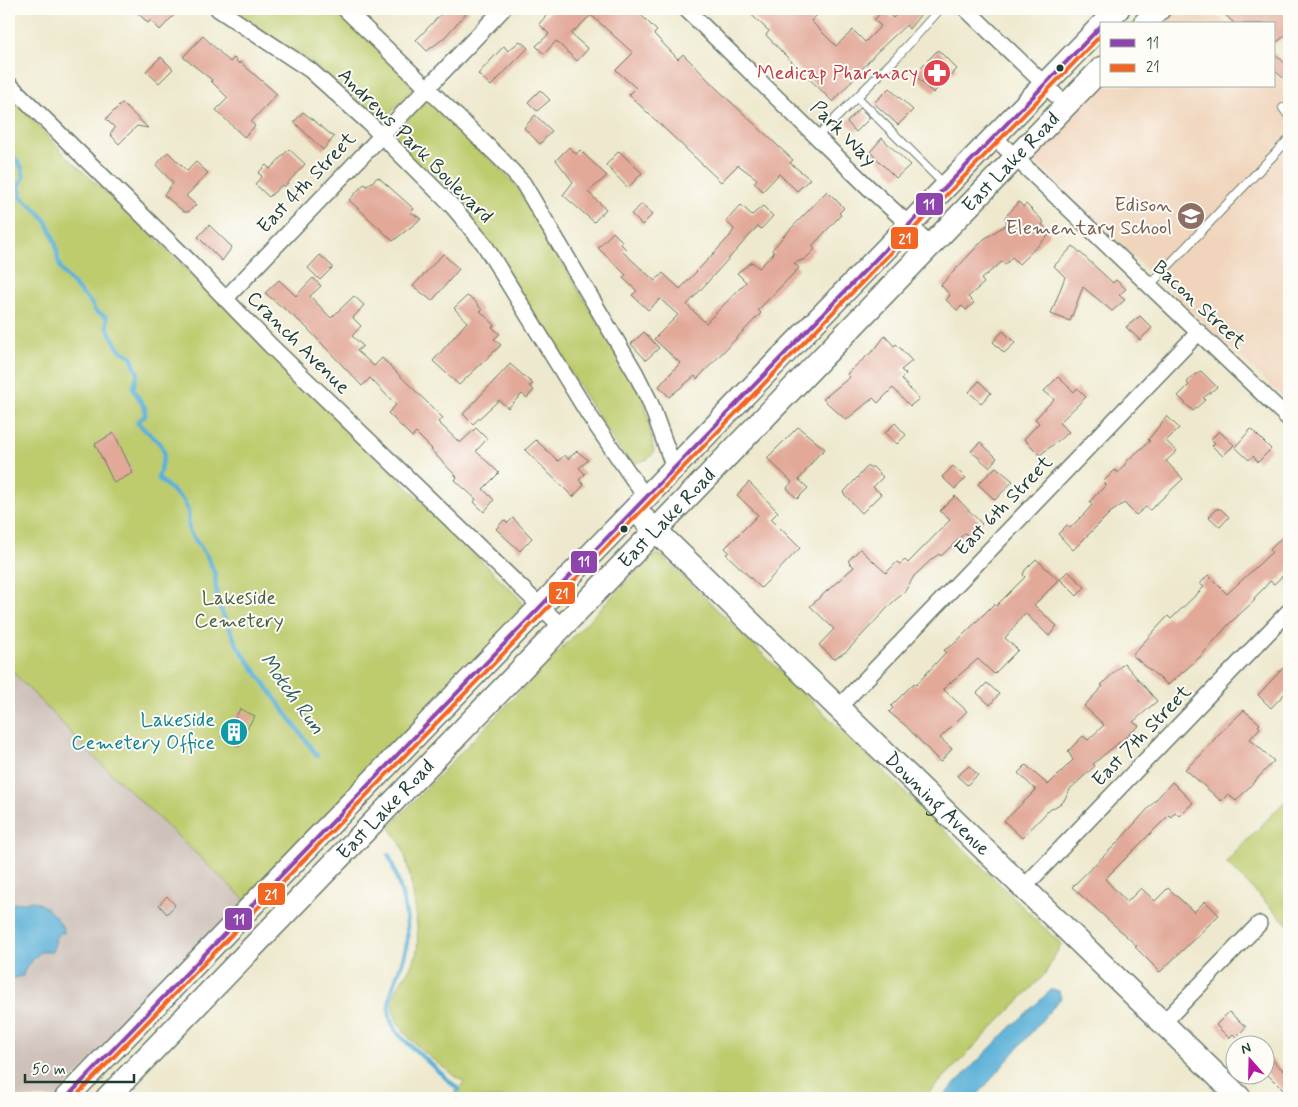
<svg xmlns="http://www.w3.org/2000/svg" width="1298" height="1107" viewBox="0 0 1298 1107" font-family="Mynerve,sans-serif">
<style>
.built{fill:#f0d5bc}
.industrial{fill:#cec1b9}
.green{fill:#becc6e;stroke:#6e8451}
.water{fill:#5cb1d8;stroke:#3e7786}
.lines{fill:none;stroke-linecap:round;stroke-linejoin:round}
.stream{stroke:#5cb1d8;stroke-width:4.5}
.building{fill:#e2a898}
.lane-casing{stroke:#67796a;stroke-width:10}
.street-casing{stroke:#67796a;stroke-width:18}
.secondary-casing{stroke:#67796a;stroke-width:25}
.lane{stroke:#fff;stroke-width:8}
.street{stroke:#fff;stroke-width:15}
.secondary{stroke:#fff;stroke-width:22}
.bus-1-casing{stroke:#fdfcf7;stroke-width:8}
.bus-2-casing{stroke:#fdfcf7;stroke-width:8}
.bus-1{stroke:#8e44ad;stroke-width:4}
.bus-2{stroke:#f26522;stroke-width:4}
.bus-dot{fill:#1f3d34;stroke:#fdfcf7;stroke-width:2}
.labels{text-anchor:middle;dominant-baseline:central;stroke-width:4;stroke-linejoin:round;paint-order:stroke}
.health-label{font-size:20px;fill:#be3a42;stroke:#fdfcf7;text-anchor:end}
.street-label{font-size:20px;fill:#1f3d34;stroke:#fdfcf7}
.education-label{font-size:20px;fill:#785e54;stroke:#fdfcf7;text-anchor:end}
.park-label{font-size:20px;fill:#476142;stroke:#fdfcf7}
.culture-label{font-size:20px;fill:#0d838f;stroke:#fdfcf7;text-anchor:end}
.water-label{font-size:21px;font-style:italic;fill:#316065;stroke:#fdfcf7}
.line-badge{stroke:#fdfcf7;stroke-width:2}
.badge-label{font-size:14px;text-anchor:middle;font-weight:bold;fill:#fff}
</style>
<rect width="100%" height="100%" fill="#fdfcf7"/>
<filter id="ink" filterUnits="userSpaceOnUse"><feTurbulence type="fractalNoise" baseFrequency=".02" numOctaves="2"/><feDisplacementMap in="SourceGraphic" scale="10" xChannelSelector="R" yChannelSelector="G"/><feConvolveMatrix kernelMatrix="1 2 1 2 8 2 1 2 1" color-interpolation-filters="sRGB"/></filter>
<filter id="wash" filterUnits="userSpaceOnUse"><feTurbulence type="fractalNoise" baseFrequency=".0096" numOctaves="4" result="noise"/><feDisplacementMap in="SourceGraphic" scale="20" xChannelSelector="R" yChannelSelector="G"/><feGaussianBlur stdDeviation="1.12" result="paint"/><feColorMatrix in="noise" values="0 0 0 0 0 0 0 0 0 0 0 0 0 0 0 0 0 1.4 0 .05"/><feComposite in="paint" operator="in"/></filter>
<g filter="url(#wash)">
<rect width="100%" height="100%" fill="#eee9ce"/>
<path class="built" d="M 1169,9 L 1212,9 L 1226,24 L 1155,24 Z
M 1274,72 L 1289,86 L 1289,403 L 1151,274 L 1035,161 L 1033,155 L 1102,80 L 1102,86 L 1274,86 Z"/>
<path class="industrial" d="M 9,669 L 246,901 L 55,1098 L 9,1098 Z"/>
<path class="green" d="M 229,9 L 337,9 L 416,84 L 415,87 L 384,120 L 377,117 L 306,59 Z
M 9,94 L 66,156 L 141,224 L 518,597 L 524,608 L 246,901 L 95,758 L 9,668 Z
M 425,101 L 433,101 L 443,109 L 516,185 L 645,401 L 654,452 L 648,459 L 636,463 L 627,458 L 616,445 L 530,308 L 392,136 Z
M 652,555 L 661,555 L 1061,944 L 1045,974 L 924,1098 L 451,1098 L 464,1082 C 443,1068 389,1031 393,1002 C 395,985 411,971 416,955 C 422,936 410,869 403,850 C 401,842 394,834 389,827 Z
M 1289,797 L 1289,926 L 1226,862 Z"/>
<path class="water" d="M 32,901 C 43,902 65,923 64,934 L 62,932 L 54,939 L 56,940 L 52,952 L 40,952 L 25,969 L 23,976 L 9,979 L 9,904 Z
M 1052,989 L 1059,991 L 1061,998 L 975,1098 L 941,1098 L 1006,1032 Z"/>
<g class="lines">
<path class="stream" d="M 9,125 L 11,135 L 9,139
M 9,150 L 22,168 L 24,178 L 19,185 L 21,197 C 40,212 50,221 56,246 C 58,255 57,261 61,269 C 69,282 82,293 92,304 L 95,311 L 107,317 L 107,327 L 118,348 L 132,357 L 134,366 L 138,372 L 133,389 L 145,408 L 145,416 L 137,422 C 145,432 164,442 164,454 C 163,462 160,471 158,478 L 184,501 L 188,511 L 189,531 L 208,558 L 215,574 L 217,601 L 238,647 L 317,756
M 389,855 C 399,883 409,910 407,941 C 405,974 371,1006 402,1038 L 459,1090"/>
</g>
<g id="blocks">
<path class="building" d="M 134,9 L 170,9 L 175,14 L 160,30 L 151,20 L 148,23 Z
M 446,9 L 470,9 L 444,38 L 427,51 L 416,40 Z
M 552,9 L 635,9 L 657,31 L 654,34 L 678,59 L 683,54 L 716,88 L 793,160 L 790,163 L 810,179 L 797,191 L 779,174 L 763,191 L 754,183 L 757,179 L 738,165 L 721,182 L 629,95 L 636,88 L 616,70 L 633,53 L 591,15 L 571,34 L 588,49 L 577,61 L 556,41 L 544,54 L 536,46 L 549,34 L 539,24 Z
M 745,9 L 823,9 L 811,21 L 836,46 L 853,30 L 865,42 L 881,26 L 874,20 L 884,10 L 893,18 L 901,9 L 925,9 L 909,29 L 906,25 L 876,53 L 833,102 L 783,53 L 766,35 L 769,31 Z
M 1219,9 L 1289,9 L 1289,33 L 1274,44 L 1274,24 L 1235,24 Z
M 203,36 L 230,62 L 234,58 L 239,64 L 240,62 L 277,94 L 251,122 L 255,126 L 244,137 L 216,110 L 228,98 L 211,81 L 212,80 L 183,57 Z
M 520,41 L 528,48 L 491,86 L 478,74 L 504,46 L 508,51 Z
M 938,50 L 957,69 L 933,93 L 914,74 Z
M 1274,53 L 1289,67 L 1289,83 L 1274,70 Z
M 161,57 L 173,69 L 159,83 L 146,71 Z
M 889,88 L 913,110 L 898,125 L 874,103 Z
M 540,90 L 550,100 L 537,111 L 528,102 Z
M 122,103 L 148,128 L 137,126 L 119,144 L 110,134 L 115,128 L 106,119 Z
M 860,108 L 870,118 L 856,132 L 847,122 Z
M 303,112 L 334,137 L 323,150 L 294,122 Z
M 535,115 L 552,131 L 540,144 L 524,128 Z
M 882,138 L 910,165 L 896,178 L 870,152 Z
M 569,147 L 576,154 L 580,150 L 607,176 L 588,192 L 606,209 L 594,222 L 563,195 L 573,182 L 556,160 Z
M 289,149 L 305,164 L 284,187 L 282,185 L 269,197 L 255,184 L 262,176 L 258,173 L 266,165 L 270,169 Z
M 619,151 L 642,173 L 628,188 L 606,165 Z
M 168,152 L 187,171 L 196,162 L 208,173 L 186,196 L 196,205 L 188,212 L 184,212 L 164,195 L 173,183 L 156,165 Z
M 378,177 L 414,209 L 411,212 L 421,219 L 393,241 L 349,200 L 364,184 L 367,186 Z
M 827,191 L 844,208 L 839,213 L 841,215 L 812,246 L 815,249 L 805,259 L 794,263 L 799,268 L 758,310 L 761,313 L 697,379 L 695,376 L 669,397 L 659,386 L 680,363 L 654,339 L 678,315 L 660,299 L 648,310 L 632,295 L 637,291 L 623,278 L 626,275 L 598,248 L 613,232 L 622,241 L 620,243 L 626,249 L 623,252 L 655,281 L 663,273 L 680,289 L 730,236 L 734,229 L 726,221 L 741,205 L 752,215 L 763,206 L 773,216 L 761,229 L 758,226 L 687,305 L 706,323 L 746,282 L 737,273 L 752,262 L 759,268 L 774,253 L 772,250 L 782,238 Z
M 1019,202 L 1023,207 L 1026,204 L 1044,222 L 1042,224 L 1050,234 L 1019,264 L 1012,257 L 1005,265 L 1002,262 L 981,279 L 984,283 L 968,297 L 974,303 L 966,310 L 962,306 L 957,310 L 946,300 L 950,295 L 941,285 L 984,239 L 1007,224 L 1005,217 Z
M 642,204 L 653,214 L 642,225 L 631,214 Z
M 209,225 L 232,247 L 222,261 L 198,237 Z
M 1073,246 L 1113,283 L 1116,280 L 1126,289 L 1119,295 L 1125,300 L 1112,311 L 1083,287 L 1070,321 L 1051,314 L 1065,277 L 1054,266 Z
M 443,254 L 459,269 L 432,301 L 413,286 Z
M 320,255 L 333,267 L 320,280 L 308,268 Z
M 313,278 L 321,286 L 310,296 L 331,318 L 354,296 L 364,305 L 353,318 L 361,326 L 352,336 L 363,346 L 357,351 L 374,366 L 382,358 L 443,418 L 438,422 L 460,443 L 476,428 L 487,439 L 476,451 L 499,473 L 483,489 L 494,500 L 484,512 L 474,502 L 476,499 L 455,480 L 457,477 L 431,450 L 432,449 L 416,433 L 412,437 L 388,413 L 396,405 L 370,378 L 362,386 L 304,325 L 265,293 L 279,280 L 296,296 Z
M 467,296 L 474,300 L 482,310 L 480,311 L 495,325 L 492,327 L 500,334 L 494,339 L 501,345 L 459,385 L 433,361 L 467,322 L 454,308 Z
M 1140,316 L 1152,328 L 1140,340 L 1126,327 Z
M 1003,331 L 1015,343 L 1004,353 L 993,342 Z
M 644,332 L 659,348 L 646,360 L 631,344 Z
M 885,336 L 894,346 L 896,344 L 900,348 L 912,361 L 901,370 L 906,374 L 901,379 L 919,399 L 910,406 L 893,388 L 878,403 L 873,398 L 846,420 L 823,399 L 850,377 L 847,374 L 852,369 L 875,349 Z
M 510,364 L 533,384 L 529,386 L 534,390 L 527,398 L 522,394 L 508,408 L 499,400 L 473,424 L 463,414 Z
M 1201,371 L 1217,387 L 1203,398 L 1205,400 L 1193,411 L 1178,396 L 1189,385 L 1187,383 L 1191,377 Z
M 1058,377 L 1074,392 L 1077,388 L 1086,397 L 1059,423 L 1069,432 L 1040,455 L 1024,439 L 1039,423 L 1035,419 L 1054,399 L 1044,391 Z
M 979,381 L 991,393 L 981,403 L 969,392 Z
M 1167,416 L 1179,428 L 1166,441 L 1177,451 L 1166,461 L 1183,479 L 1150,510 L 1146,507 L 1136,515 L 1124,503 L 1110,513 L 1073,550 L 1058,534 L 1067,525 L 1070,528 L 1086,512 L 1092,505 L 1090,502 L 1093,498 L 1106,485 L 1103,482 L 1115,470 L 1118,473 L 1129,459 L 1150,441 L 1148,440 Z
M 895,423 L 906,435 L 897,444 L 885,433 Z
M 798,427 L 825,449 L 817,456 L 799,480 L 808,488 L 797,499 L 787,488 L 792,482 L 767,458 Z
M 1251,429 L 1271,449 L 1258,462 L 1253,456 L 1249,460 L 1235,447 Z
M 1219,431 L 1234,445 L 1223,456 L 1212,446 L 1215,443 L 1211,439 Z
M 114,433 L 133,473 L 114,483 L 95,444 Z
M 536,440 L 558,461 L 565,455 L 568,459 L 577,451 L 588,460 L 579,468 L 585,474 L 579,480 L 584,485 L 573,497 L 525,450 Z
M 980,442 L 997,458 L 989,467 L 971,451 Z
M 953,466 L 966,478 L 955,489 L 942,477 Z
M 867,467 L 873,467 L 883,477 L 873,487 L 881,494 L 862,513 L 843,493 Z
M 996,467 L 1013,481 L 995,500 L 978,484 Z
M 749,482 L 778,512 L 771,519 L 800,548 L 761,588 L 726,554 L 729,552 L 725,548 L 758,515 L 737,495 Z
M 955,496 L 982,524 L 969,537 L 965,533 L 941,556 L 939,554 L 932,559 L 914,576 L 904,593 L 894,601 L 847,651 L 834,659 L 819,645 L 834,629 L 810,606 L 854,567 L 848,561 L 860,549 L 886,573 L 897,562 L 900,564 L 905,560 L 908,563 L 950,520 L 940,511 Z
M 1216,509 L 1221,509 L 1229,517 L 1220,527 L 1209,517 Z
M 513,518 L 532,538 L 520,551 L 496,529 L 504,520 L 508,523 Z
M 1282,537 L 1289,544 L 1289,570 L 1274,584 L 1270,581 L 1263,589 L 1254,598 L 1255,600 L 1230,623 L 1200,657 L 1168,685 L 1132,655 L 1168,616 L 1171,619 L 1204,587 L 1200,584 L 1208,575 L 1227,594 L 1272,552 L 1270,550 Z
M 1036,559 L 1059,580 L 1034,605 L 1057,626 L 1049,636 L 1025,613 L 1005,638 L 1018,650 L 994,674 L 978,659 L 943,689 L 967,711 L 940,738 L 952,749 L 940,762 L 906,726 L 889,712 L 893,708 L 891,706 L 914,683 L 916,685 L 946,652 L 944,650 L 954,644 L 994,604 L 996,606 L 1025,577 L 1023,575 L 1025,570 Z
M 1068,571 L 1085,587 L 1077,596 L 1060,579 Z
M 1124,663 L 1157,701 L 1133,722 L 1139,726 L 1093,764 L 1095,766 L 1071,788 L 1063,802 L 1048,811 L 1022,838 L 1004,821 L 1036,790 L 1018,773 L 1026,765 L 1048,785 L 1073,760 L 1068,751 L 1083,736 L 1088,740 L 1104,725 L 1084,706 L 1103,686 L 1101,685 Z
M 1283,668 L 1289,673 L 1289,689 L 1271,708 L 1258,695 Z
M 987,683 L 999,694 L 990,705 L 977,693 Z
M 240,709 L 255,716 L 247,728 L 239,747 L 221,737 L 230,719 L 234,720 Z
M 1244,710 L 1260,724 L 1258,726 L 1260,728 L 1250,739 L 1274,761 L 1236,801 L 1228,794 L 1221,801 L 1185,769 L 1200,756 L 1218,735 Z
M 969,766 L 978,775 L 967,785 L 957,776 Z
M 1172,782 L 1193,803 L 1179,816 L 1175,812 L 1171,817 L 1169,815 L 1105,879 L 1127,902 L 1141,888 L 1155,901 L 1168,888 L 1194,912 L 1205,901 L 1219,915 L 1160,972 L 1135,947 L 1137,946 L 1072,887 L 1118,842 Z
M 167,896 L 175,905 L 167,914 L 159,905 Z
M 1229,1012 L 1246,1027 L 1236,1037 L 1233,1034 L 1229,1038 L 1216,1025 Z
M 1266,1054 L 1284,1071 L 1289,1066 L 1289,1096 L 1266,1073 Z"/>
</g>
</g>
<g filter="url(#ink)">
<use href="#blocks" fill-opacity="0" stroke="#67796a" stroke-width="1"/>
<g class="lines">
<defs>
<path id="lane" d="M 857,97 L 944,184
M 1283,108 L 1289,116
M 818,136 L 896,58 L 940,9
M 1149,286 L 1289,139"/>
<path id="street" d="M 218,9 L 310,70 L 369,123 L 453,207 L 484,244 L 589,415 L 646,498
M 345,9 L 500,158 L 523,183 L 635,372 L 650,402 L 674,468
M 686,9 L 869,188 L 931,245
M 966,9 L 1066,105
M 9,84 L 191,263 L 270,345 L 562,627
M 994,137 L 1289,419
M 225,299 L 503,9
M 838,708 L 1199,332
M 1023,888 L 1289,611
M 1162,1024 L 1259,924"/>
<g id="secondary">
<path d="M 1103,24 L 1118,9"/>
<path d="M 1144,24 L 1159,9"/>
<path id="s1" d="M 644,519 L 1240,1098"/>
<path d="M 66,1098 L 1102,25"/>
<path id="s2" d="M 107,1098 L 1102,68"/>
</g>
</defs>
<use href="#lane" class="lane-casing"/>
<use href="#street" class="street-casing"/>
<use href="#secondary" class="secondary-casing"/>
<use href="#lane" class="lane"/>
<use href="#street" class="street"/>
<use href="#secondary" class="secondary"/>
<defs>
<path id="bus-1" d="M 66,1098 L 1102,25"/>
<path id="bus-2" d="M 74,1098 L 1102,34"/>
</defs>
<use href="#bus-1" class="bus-1-casing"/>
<use href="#bus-2" class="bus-2-casing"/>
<use href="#bus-1" class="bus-1"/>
<use href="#bus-2" class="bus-2"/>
</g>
</g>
<defs>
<symbol id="pharmacy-disc" viewBox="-11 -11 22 22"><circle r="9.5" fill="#e0444e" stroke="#fdfcf7"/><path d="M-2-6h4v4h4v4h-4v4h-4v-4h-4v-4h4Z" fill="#fff"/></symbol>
<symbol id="school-disc" viewBox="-11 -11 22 22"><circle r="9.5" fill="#8d6e63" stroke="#fdfcf7"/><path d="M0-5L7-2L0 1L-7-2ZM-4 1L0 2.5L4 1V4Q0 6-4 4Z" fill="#fff"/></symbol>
<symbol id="building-disc" viewBox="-11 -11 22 22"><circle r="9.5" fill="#0f9aa8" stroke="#fdfcf7"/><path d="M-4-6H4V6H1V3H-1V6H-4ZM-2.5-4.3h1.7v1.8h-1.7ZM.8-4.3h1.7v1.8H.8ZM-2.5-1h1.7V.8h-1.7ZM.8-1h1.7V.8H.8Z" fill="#fff"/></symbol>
</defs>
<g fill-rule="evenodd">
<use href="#pharmacy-disc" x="921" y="57" width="32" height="32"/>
<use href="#school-disc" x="1175" y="200" width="32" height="32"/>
<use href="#building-disc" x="218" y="716" width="32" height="32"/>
</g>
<g class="bus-dot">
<circle cx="1060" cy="68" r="4.5"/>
<circle cx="624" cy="529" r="4.5"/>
</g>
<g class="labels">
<g class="health-label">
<text x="918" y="73">Medicap Pharmacy</text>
</g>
<g class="street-label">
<text transform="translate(843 134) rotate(45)">Park Way</text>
<text transform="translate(415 146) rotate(45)">Andrews Park Boulevard</text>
<text stroke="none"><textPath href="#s2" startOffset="1301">East Lake Road</textPath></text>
<text transform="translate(307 183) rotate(-46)">East 4th Street</text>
<text transform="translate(1199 305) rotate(43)">Bacon Street</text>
<text transform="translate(298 343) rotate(45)">Cranch Avenue</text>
<text transform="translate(1004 506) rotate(-46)">East 6th Street</text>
<text stroke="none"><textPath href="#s2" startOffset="806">East Lake Road</textPath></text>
<text transform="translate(1142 736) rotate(-46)">East 7th Street</text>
<text stroke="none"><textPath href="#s1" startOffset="409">Downing Avenue</textPath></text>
<text stroke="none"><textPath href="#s2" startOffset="401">East Lake Road</textPath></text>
</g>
<g class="education-label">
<text x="1172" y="205">Edison<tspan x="1172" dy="23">Elementary School</tspan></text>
</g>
<g class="park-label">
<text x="239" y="598">Lakeside<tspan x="239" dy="23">Cemetery</tspan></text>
</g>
<g class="culture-label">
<text x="215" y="720">Lakeside<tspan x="215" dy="23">Cemetery Office</tspan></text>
</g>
<g class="water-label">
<text transform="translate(292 694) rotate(54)">Motch Run</text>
</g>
</g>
<g class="line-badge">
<rect x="915" y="192" width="29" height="24" rx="5" fill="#8e44ad"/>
<rect x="890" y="226" width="29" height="24" rx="5" fill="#f26522"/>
<rect x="570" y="550" width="28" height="24" rx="5" fill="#8e44ad"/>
<rect x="548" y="581" width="28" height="24" rx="5" fill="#f26522"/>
<rect x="257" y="882" width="29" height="24" rx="5" fill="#f26522"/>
<rect x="224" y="907" width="29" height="24" rx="5" fill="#8e44ad"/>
</g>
<g class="badge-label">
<text x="929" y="209">11</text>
<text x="905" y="243">21</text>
<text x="584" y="566">11</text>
<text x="562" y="598">21</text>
<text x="271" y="899">21</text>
<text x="239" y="924">11</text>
</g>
<rect width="1298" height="1107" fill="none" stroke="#fdfcf7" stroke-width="30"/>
<rect x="1100" y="22" width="175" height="65" fill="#fdfcf7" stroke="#a4b0a9"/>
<rect x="1110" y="39" width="25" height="8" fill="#8e44ad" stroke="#a4b0a9"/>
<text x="1146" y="48" font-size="15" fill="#1f3d34">11</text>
<rect x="1110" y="64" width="25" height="8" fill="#f26522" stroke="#a4b0a9"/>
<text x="1146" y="72" font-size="15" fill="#1f3d34">21</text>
<g transform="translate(1250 1060) rotate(340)"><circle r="24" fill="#fdfcf7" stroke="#a4b0a9"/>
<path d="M0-4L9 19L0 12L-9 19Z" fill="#b5179e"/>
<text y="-8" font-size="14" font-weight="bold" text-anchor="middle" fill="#1f3d34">N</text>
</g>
<path d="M25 1074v8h109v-8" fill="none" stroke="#1f3d34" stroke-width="2.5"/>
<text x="32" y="1074" font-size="15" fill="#1f3d34" stroke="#fdfcf7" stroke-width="4" paint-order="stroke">50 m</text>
</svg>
